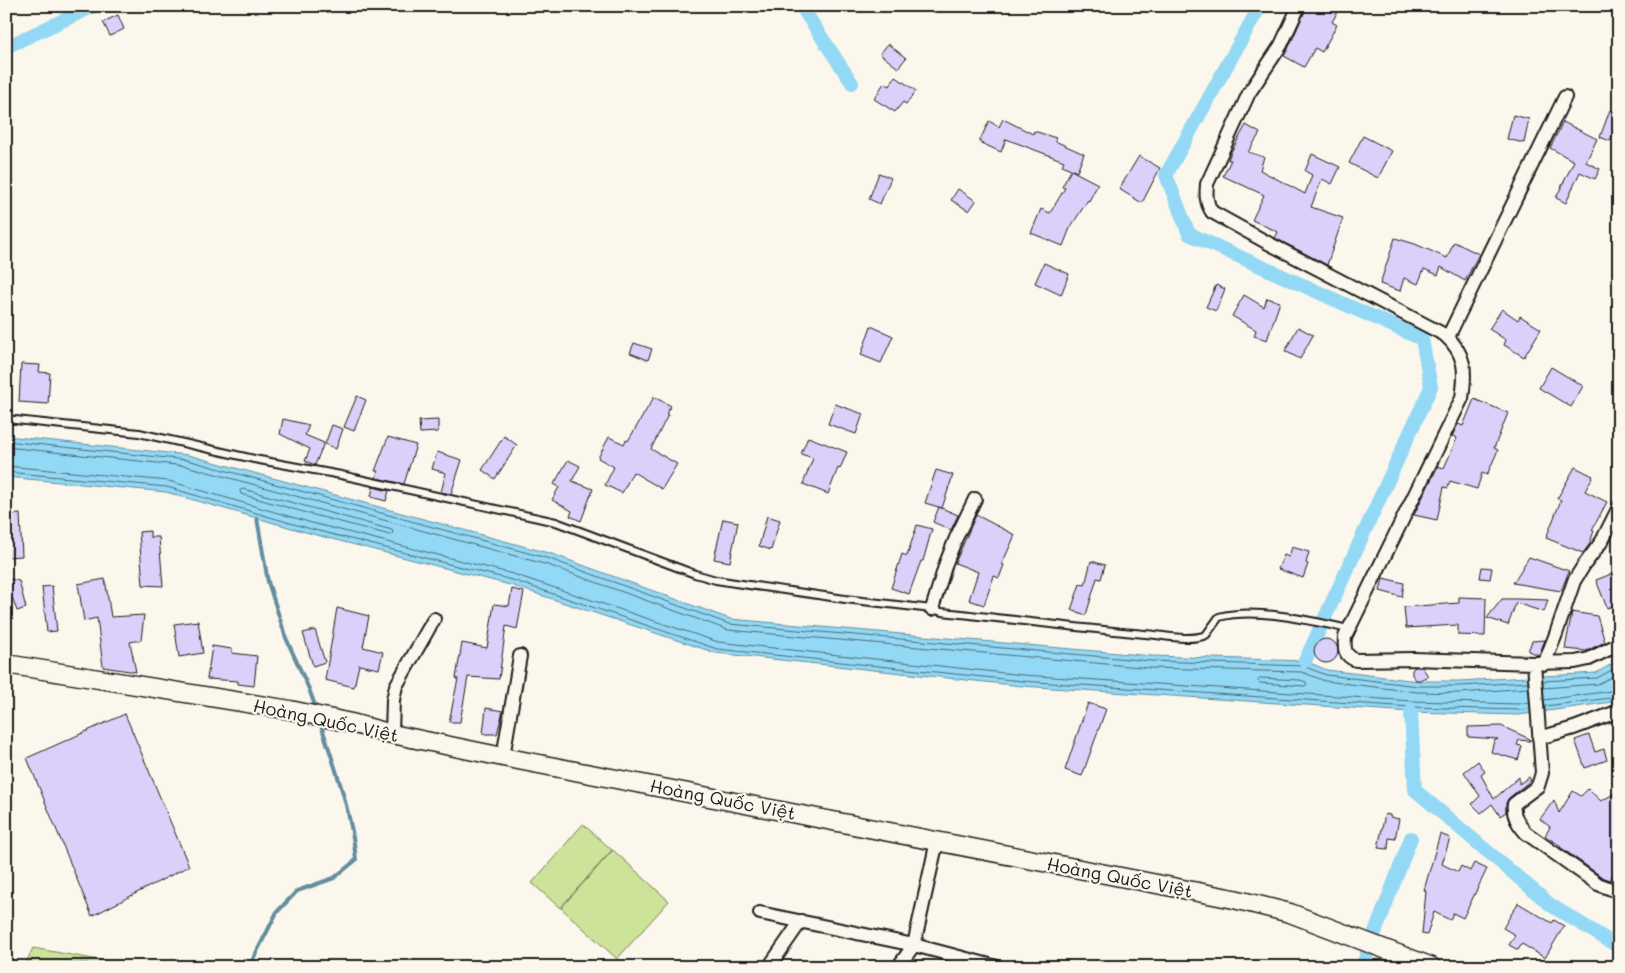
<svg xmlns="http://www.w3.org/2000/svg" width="1625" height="973" viewBox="0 0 1625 973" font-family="Mali,sans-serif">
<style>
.green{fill:#cce399;stroke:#74805a}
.water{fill:#93d9f5;stroke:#638d9e}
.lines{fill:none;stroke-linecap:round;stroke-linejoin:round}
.shore{stroke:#4c6873;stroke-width:1}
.stream{stroke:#638d9e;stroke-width:4}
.canal{stroke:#93d9f5;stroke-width:14}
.building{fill:#dad0f9;stroke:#1c1c1c}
.lane-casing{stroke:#1c1c1c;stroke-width:10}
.street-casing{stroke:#1c1c1c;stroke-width:16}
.secondary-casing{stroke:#1c1c1c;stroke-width:21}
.lane{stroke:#fbf7ec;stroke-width:6}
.street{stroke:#fbf7ec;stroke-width:12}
.secondary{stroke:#fbf7ec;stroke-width:18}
.labels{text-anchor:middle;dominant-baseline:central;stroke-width:4.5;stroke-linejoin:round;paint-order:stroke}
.street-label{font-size:18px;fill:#1c1c1c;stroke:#fbf7ec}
</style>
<rect width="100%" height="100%" fill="#fbf7ec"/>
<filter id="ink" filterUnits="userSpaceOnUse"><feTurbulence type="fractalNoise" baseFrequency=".02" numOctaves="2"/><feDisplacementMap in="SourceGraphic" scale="10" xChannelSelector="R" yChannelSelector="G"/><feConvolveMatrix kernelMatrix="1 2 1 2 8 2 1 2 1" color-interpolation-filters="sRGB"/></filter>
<g filter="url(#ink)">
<path class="green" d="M 583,824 L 612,850 L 560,908 L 532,883 Z
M 613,850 L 669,901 L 617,959 L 561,908 Z
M 33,948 L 115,963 L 113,967 L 24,967 Z"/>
<path class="water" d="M 6,436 L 188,455 L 552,554 L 730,619 L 1152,656 L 1305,661 L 1327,670 L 1418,681 L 1459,681 L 1596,673 L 1619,660 L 1619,701 L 1519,715 L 1411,712 L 1022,686 L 716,653 L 510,585 L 309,533 L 166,492 L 6,477 Z"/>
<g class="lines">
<path class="shore" d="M 6,441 L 187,460 L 550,559 L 729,624 L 1151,661 L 1303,666 L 1326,675 L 1418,686 L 1460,686 L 1528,682
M 6,447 L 186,466 L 548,565 L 728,630 L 1151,668 L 1302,672 L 1325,681 L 1417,692 L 1460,693 L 1528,688
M 6,466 L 169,481 L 312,523 L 513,574 L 718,642 L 1023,675 L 1412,701 L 1518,704 L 1529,702
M 6,472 L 167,487 L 311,529 L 512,580 L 717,649 L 1022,681 L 1411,707 L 1519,710 L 1530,709
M 243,489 L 392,530 L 393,533 L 390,535 L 314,515 L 241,494 L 240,491 Z
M 1261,678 L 1300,680 L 1306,682 L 1307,684 L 1305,686 L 1260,683 L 1258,681 Z
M 1543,681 L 1597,678 L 1619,666
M 1543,688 L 1598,684 L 1619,673
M 1544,700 L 1619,690
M 1545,706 L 1619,697"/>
<path class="stream" d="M 257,518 L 268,582 L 286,638 L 309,689 L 317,711
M 27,967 L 87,964 L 89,967
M 249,967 L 277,912 L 297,891 L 334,878 L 356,860 C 352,814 335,767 320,722"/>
<path class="canal" d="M 801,6 L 852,83
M 1260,6 L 1166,175 L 1189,234 L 1422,339 L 1431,387 L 1305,661
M 6,47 L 94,6
M 1411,712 L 1415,790 L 1552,906 L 1619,947
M 1362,967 L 1411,838"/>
</g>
<path class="building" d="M 1307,6 L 1329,6 L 1338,11 L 1332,22 L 1337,25 L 1322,52 L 1315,48 L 1304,67 L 1284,56 L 1288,49 Z
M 118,15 L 124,29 L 110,36 L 103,22 Z
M 888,44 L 906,58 L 898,68 L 880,54 Z
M 895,76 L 916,91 L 906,104 L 903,102 L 895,112 L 874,99 L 884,83 L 890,86 Z
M 1610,110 L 1619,114 L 1619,118 L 1610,141 L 1600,137 Z
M 1513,115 L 1529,119 L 1524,143 L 1507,139 Z
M 1003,119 L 1033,134 L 1034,131 L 1056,138 L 1055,141 L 1084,154 L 1077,172 L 1062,165 L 1064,161 L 1006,139 L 1001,152 L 979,142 L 989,121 L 999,127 Z
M 1563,122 L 1597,139 L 1586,162 L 1600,169 L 1595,179 L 1580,172 L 1566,203 L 1556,198 L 1574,161 L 1550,148 Z
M 1246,125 L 1260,133 L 1248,152 L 1264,157 L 1260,170 L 1305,194 L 1312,175 L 1305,171 L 1312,154 L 1340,167 L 1332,184 L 1322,179 L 1311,207 L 1343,218 L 1327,265 L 1275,238 L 1278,232 L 1252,220 L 1264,195 L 1223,176 L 1231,160 L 1228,160 L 1231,152 Z
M 1363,136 L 1392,151 L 1378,178 L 1349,163 Z
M 1139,156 L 1160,168 L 1142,203 L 1119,189 Z
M 1071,170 L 1098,184 L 1089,201 L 1088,200 L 1070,228 L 1063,246 L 1031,233 L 1041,209 L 1050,213 L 1065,188 L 1062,187 Z
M 879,173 L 891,178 L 880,204 L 869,199 Z
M 958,189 L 976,201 L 969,211 L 951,200 Z
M 1395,238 L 1415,244 L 1447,258 L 1454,242 L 1479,254 L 1465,281 L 1441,267 L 1438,275 L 1424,269 L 1418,284 L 1404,278 L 1400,291 L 1380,284 Z
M 1044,263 L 1069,274 L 1061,295 L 1035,283 Z
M 1216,285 L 1225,289 L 1216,311 L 1206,307 Z
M 1244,295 L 1264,307 L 1267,298 L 1280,302 L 1267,340 L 1254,336 L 1256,330 L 1232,316 Z
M 1502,309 L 1518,320 L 1520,316 L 1541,329 L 1524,357 L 1504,345 L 1506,340 L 1489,329 Z
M 871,326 L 893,336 L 881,363 L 861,355 Z
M 1298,327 L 1313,335 L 1300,359 L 1285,351 Z
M 634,343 L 652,349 L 648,360 L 630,353 Z
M 21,364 L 40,365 L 39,372 L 50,373 L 48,404 L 19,402 Z
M 1551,367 L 1583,386 L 1571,407 L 1539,388 Z
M 357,396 L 366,400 L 354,431 L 344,427 Z
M 654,397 L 671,406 L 666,414 L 668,415 L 651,449 L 677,464 L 662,489 L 633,472 L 622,493 L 605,485 L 614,467 L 598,458 L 609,437 L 624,444 L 626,440 L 628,441 Z
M 1474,399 L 1508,413 L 1494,448 L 1498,450 L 1487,475 L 1482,473 L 1477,489 L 1450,481 L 1448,488 L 1444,487 L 1437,520 L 1414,515 L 1438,466 L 1444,468 L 1457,438 L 1452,436 L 1458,424 L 1463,426 Z
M 835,404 L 863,414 L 856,434 L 828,424 Z
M 283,419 L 309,425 L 305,435 L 324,443 L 315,465 L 305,461 L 310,449 L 280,434 Z
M 438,420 L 438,432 L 420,433 L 419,421 Z
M 332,425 L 343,429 L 336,449 L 325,444 Z
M 504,436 L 517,445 L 495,479 L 482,470 Z
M 388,437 L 416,445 L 404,484 L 376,478 L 378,471 L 375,471 Z
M 808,437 L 847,452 L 840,469 L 838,468 L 828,494 L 803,484 L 813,458 L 801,454 Z
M 437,452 L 462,460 L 451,494 L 441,492 L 446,473 L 432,469 Z
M 568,460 L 580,466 L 572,481 L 593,489 L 581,521 L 570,516 L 572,511 L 552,500 L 559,487 L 554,484 Z
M 1575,467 L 1593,476 L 1585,491 L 1607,502 L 1592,530 L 1594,531 L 1589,545 L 1583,553 L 1546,538 L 1561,500 L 1557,499 Z
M 936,470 L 953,475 L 942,508 L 925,503 Z
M 373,487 L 389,491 L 386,501 L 371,497 Z
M 939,507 L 958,515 L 951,530 L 933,522 Z
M 20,514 L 22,556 L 8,557 L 8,549 L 6,549 L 6,515 Z
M 976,515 L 1015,535 L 1002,564 L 1004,565 L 999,578 L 994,576 L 984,605 L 969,600 L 978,572 L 955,563 Z
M 767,516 L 780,520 L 771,550 L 759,546 Z
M 723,519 L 738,522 L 730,562 L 714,559 Z
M 917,525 L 932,529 L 923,561 L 921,561 L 909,594 L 891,588 L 902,554 L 907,556 Z
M 150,531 L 150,537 L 159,537 L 163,586 L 143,585 L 139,532 Z
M 1292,547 L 1309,552 L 1306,563 L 1308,564 L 1303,578 L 1278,569 L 1284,555 L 1289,557 Z
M 1529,557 L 1569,571 L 1561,591 L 1513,583 Z
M 1091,561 L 1105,565 L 1101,579 L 1097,578 L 1086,615 L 1071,610 L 1080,584 L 1085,585 Z
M 1482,567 L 1492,568 L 1490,579 L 1480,578 Z
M 1619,571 L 1619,604 L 1607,608 L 1596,580 Z
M 6,578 L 19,581 L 26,608 L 17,611 L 12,597 L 6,597 Z
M 1383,578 L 1404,583 L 1402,597 L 1380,591 Z
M 105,579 L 111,617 L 144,615 L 141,640 L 130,642 L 136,672 L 103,667 L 97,618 L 84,621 L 78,584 Z
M 52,586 L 57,631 L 47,632 L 42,587 Z
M 512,589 L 524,592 L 517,629 L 506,626 L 499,679 L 468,677 L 460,722 L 449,722 L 458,679 L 456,678 L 462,643 L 487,648 L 494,604 L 509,606 Z
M 1459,597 L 1486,598 L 1485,636 L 1458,635 L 1458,625 L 1406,628 L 1404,607 L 1459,603 Z
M 1502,599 L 1517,599 L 1548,600 L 1544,612 L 1516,603 L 1508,625 L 1487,618 Z
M 337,608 L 369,616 L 363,647 L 383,652 L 379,669 L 359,665 L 354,687 L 325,680 Z
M 1572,612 L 1597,616 L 1605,642 L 1586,651 L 1565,649 Z
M 198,621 L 203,653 L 179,657 L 174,624 Z
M 315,630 L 325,662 L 313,666 L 303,633 Z
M1314 651a12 12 0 1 1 24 0a12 12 0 1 1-24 0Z
M 1545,640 L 1539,655 L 1528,651 L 1532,641 Z
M 212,646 L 232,649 L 232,653 L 257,656 L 254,686 L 238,684 L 238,681 L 207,679 Z
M 1415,667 L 1422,667 L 1428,676 L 1420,680 L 1416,680 L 1412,675 L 1412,670 Z
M 1088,703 L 1106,709 L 1082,776 L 1065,770 Z
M 486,708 L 503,711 L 497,734 L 483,734 Z
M 125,714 L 189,866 L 92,916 L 27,758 Z
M 1501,726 L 1530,739 L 1530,741 L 1519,740 L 1517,745 L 1522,746 L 1518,760 L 1491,752 L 1494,741 L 1498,739 L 1468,737 L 1468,727 Z
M 1589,735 L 1595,752 L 1604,749 L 1607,760 L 1585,768 L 1575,740 Z
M 1478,761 L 1485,772 L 1481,775 L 1494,799 L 1519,777 L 1519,784 L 1529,777 L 1531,780 L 1509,798 L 1506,803 L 1506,812 L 1500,816 L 1492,804 L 1481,813 L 1472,804 L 1480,796 L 1464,772 Z
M 1588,789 L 1601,801 L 1619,791 L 1619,865 L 1610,880 L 1602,877 L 1560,847 L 1561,846 L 1545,836 L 1550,827 L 1540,819 L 1554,800 L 1559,813 L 1573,791 L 1581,796 Z
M 1385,814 L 1390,815 L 1390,817 L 1399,819 L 1395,839 L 1389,838 L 1388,849 L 1378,848 Z
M 1440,834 L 1450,838 L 1442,864 L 1458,872 L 1461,866 L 1470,871 L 1474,863 L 1487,869 L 1463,918 L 1453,913 L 1450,920 L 1434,912 L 1427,935 L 1422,934 L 1426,891 L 1424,890 Z
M 1518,903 L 1552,923 L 1554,920 L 1564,926 L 1545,958 L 1522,944 L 1518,950 L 1509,945 L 1515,935 L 1503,928 Z"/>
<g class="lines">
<defs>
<path id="lane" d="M 6,419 L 139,433 L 254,459 L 341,475 L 556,522 L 695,574 L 716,580 L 735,583 L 845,599 L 932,609 L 942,612 C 1010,619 1077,628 1145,634 C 1163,635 1188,642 1206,635 L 1219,617 C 1257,607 1311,621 1349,629"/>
<path id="street" d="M 1299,6 L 1281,45 L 1249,93 L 1207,184 C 1206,195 1206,203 1212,212 L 1268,243 L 1445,335 C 1466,354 1466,371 1462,398 L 1345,637 C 1344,648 1344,656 1356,660 L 1414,659 L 1534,663 L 1575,662 L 1589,659 L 1619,644
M 1448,337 L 1565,97
M 932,609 L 946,563 L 956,538 L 975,499
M 1534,663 L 1542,773 L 1538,786 L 1514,804 C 1512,816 1519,825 1526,833 L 1598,884 L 1619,892
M 1544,664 L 1556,634 L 1574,581 L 1584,565 L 1602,541 L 1619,507
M 392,734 L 393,700 L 396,686 L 434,619
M 1539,738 L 1574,728 L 1619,711
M 503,757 L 520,656
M 760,913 L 914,945 L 997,967
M 769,967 L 801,921
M 898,967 L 914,945 L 937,841"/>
<path id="secondary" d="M 6,664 L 290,710 L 351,723 L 392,734 L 503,757 L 1234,899 L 1290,913 L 1432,967"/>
</defs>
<use href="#lane" class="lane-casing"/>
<use href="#street" class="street-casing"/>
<use href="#secondary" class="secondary-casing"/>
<use href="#lane" class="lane"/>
<use href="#street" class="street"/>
<use href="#secondary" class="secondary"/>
</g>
</g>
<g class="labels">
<g class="street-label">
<text transform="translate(326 720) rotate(12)">Hoàng Quốc Việt</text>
<text transform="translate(723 799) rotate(11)">Hoàng Quốc Việt</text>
<text transform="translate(1120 877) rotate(11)">Hoàng Quốc Việt</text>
</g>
</g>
<rect width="1625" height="973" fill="none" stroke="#fbf7ec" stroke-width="25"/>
<rect x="12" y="12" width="1600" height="948" fill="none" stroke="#1c1c1c" stroke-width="2" filter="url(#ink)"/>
</svg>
